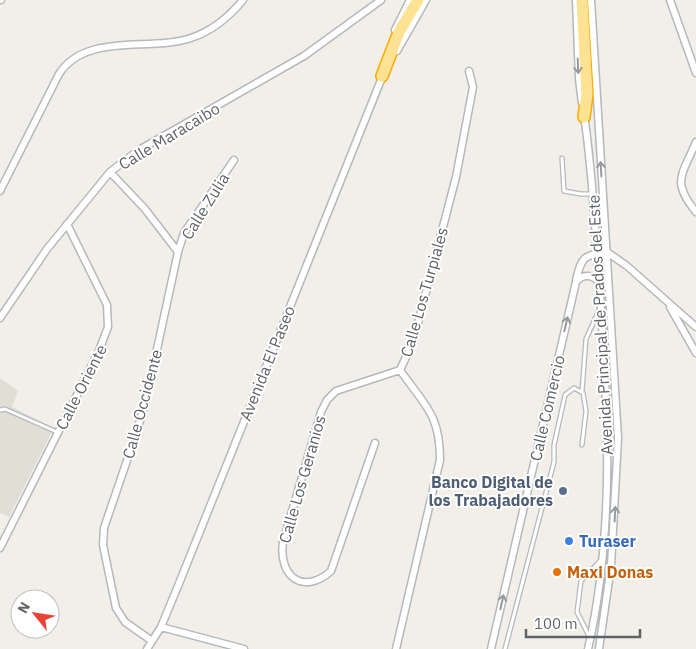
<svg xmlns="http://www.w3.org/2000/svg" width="696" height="649" viewBox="0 0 696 649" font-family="'IBM Plex Sans',sans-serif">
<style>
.education{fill:#e1ded6}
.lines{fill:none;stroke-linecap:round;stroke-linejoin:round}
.lane-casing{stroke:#b5b8bc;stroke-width:5.5}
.street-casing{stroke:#b5b8bc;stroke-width:9}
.highway-casing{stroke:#f9ab00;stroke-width:14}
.lane{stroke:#fff;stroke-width:3}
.street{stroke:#fff;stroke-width:6}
.highway{stroke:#fde293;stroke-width:11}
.oneway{stroke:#979a9d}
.service-dot{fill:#5c6f8a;stroke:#fff;stroke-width:2}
.shop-dot{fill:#3f7fe0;stroke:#fff;stroke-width:2}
.food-dot{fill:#e8710a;stroke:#fff;stroke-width:2}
.labels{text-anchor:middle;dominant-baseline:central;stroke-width:4;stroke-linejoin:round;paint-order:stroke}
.street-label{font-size:16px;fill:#5f6368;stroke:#fff}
.service-label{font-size:16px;font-weight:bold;fill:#4e5e75;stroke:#fff;text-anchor:end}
.shop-label{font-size:16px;font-weight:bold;fill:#366cbe;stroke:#fff;text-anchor:start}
.food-label{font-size:16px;font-weight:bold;fill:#c56008;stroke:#fff;text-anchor:start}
</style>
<rect width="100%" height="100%" fill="#f1efe8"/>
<path class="education" d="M 0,378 L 18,391 L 12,407 L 54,428 L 9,517 L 0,513 Z"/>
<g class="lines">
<defs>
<path id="lane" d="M 562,158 L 564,191 L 581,194 L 592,194
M 582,391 L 586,339 L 600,308
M 0,410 L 5,409 L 57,432
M 590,638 L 577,612 L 581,581 L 600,561
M 505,649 L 554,462 L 554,445 L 565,395 L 574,388 L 583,393 L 586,411 L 582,445"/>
<path id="street" d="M 0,0 L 1,0
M 576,0 L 579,79 L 582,103
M 591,0 L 618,438 L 611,566 L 599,649
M 670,0 L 696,73
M 395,30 L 410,0
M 397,51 L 426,0
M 584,115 C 593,174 595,233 600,292 C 608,412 615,531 588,649
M 696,142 C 682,176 671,181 696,212
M 110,172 L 145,209 L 178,252 L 146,400 L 136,434 L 104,528 L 103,545 L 116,608 L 125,622 L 152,641
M 0,191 L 59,74 C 86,32 149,52 191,38 C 212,31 229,17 243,0
M 178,252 L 184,233 L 234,160
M 576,281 C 581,258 583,255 607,252 L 627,266 L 696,327
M 670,307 L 696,353
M 0,318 L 47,249 L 110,172 L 139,150 L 304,56 L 381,0
M 400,370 L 413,342 L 456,177 L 473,87 L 469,71
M 375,443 L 331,571 C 303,596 278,576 283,542 L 321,412 L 327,400 L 336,391 L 400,370
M 0,548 L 98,353 L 108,327 L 107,305 L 67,224
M 161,627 L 244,649
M 147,649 L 161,627 L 178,586 L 383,75
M 396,649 L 440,460 C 440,414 425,406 400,370
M 491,649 L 576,282 C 582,274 592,274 599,282"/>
<path id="highway" d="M 582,0 L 587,94 L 584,117
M 382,76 L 399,32 L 418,0"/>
</defs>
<use href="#lane" class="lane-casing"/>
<use href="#street" class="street-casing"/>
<use href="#highway" class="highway-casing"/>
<use href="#lane" class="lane"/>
<use href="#street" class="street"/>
<use href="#highway" class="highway"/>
</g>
<defs><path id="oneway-shaft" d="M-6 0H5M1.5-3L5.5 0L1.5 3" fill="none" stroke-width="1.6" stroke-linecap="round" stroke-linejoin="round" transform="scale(1.25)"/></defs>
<g class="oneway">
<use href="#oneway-shaft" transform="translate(578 66) rotate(88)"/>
<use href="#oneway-shaft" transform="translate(601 169) rotate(-93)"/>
<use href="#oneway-shaft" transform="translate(566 324) rotate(-77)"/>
<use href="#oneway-shaft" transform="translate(615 514) rotate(-87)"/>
<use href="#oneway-shaft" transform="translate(502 602) rotate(-77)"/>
</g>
<circle class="service-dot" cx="563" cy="491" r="5"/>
<circle class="shop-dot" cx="569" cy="541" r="5"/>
<circle class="food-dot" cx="557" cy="572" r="5"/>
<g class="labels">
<g class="street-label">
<text transform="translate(169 136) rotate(-31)">Calle Maracaibo</text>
<text transform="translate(205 206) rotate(-58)">Calle Zulia</text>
<text transform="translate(424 292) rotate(-74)">Calle Los Turpiales</text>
<text transform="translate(600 325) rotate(-93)">Avenida Principal de Prados del Este</text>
<text transform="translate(267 363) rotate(-68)">Avenida El Paseo</text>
<text transform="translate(81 387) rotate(-63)">Calle Oriente</text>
<text transform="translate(142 404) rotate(-75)">Calle Occidente</text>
<text transform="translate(547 408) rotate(-77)">Calle Comercio</text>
<text transform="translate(302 479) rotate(-74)">Calle Los Geranios</text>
</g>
<g class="service-label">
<text x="553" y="482">Banco Digital de<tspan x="553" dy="18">los Trabajadores</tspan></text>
</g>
<g class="shop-label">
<text x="579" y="541">Turaser</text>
</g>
<g class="food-label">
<text x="567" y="572">Maxi Donas</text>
</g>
</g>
<g transform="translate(35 614) rotate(300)"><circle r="24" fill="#ffffff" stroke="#bfc1c3"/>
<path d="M0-4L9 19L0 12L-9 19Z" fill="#ea4335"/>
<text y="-8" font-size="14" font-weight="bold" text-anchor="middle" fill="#5f6368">N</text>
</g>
<path d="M526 629v8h114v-8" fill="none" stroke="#5f6368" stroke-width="2.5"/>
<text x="534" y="629" font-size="15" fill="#5f6368" stroke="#ffffff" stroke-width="4" paint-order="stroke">100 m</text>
</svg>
